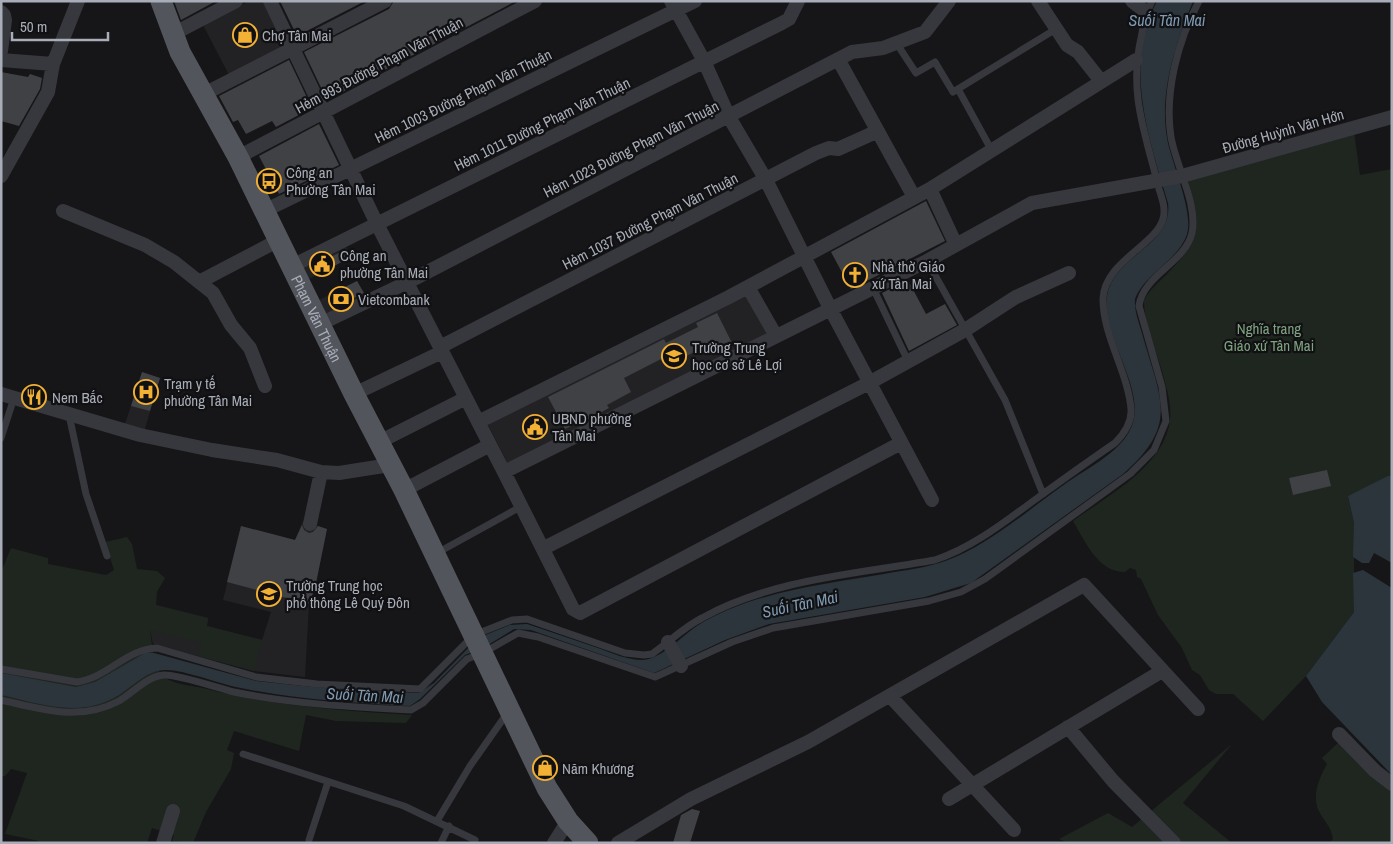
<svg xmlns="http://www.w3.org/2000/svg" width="1393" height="844" viewBox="0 0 1393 844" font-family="'Archivo Narrow',sans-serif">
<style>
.built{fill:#222225}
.green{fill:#1e261f}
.water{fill:#2c353c}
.building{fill:#404145}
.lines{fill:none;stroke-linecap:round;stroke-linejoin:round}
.service{stroke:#37383d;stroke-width:7}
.minor{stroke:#37383d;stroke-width:14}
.primary{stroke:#53555c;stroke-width:21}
.labels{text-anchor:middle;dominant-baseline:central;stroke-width:4.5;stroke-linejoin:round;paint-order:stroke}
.poi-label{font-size:15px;fill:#a8adb8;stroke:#111113;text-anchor:start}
.street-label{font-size:15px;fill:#a8adb8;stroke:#111113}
.park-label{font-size:15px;fill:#7fa381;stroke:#111113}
.water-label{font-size:16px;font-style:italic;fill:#7f9bb3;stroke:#111113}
</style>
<rect width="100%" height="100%" fill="#161618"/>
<path class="built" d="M 249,1 L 265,1 L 288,45 L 229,75 L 203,25 Z
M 345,245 L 351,257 L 307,280 L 300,267 Z
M 357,281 L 365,297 L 325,317 L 317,301 Z
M 745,293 L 769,335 L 509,466 L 487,423 Z
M 142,372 L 160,378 L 144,432 L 124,427 Z
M 303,521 L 327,529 L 315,588 L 309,604 L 305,677 L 254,671 L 153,644 L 150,630 L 156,605 L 208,618 L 207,626 L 262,640 L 271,612 L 223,600 L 241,526 L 295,540 Z"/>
<path class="green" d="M 1354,132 L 1360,175 L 1392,169 L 1392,476 L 1348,496 L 1354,523 L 1354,612 L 1306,676 L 1263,721 L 1233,694 L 1216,694 L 1209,690 L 1200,675 L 1192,670 L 1182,648 L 1158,615 L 1141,579 L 1137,577 L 1136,570 L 1130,568 L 1125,572 C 1098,572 1086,543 1073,521 C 1107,496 1165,466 1170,420 C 1172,403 1166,387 1162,371 C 1156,351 1144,322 1144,301 C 1148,291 1159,282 1167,274 C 1204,236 1199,228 1188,179 Z
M 127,537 L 132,544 L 137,569 L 157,571 L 165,578 L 157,592 L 156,605 L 208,618 L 207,626 L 262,640 L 254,671 L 198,656 L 202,643 L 150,630 C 152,644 153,672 167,679 C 178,685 195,686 207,689 C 275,706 343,711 412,715 L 406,723 L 336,721 L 306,715 L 299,751 L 234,731 L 227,750 L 234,753 L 231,769 L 206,812 L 193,843 L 172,841 L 174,835 L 152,828 L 147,843 L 39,843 L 39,841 L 5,834 L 27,773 L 11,769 L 5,776 L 1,776 L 1,572 L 11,548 L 48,558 L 48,564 L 106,575 L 114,570 L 105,542 Z
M 1340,741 L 1392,789 L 1392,843 L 1329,843 L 1333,839 C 1331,828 1327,824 1321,815 C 1310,799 1319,778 1327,764 L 1322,758 Z
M 1232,744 L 1183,803 L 1232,843 L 1068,843 L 1059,839 L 1108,813 L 1132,827 Z"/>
<path class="water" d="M 1157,1 L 1193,1 C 1176,44 1159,91 1167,138 C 1171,162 1194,212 1187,234 C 1178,261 1145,273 1135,299 C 1134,312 1140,325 1143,337 C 1161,400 1179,425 1123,474 L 971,583 L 925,597 L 769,624 L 725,640 L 654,673 L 531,630 L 514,629 L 483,648 L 465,655 L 420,699 L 410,706 C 351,703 293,699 236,687 C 218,683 181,669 165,670 C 148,670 133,686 119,695 C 81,719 41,704 1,695 L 1,673 L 76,687 L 95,682 L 145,653 L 154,653 L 256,681 L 313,687 L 419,693 L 434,683 L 478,638 L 510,625 L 527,624 C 551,632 574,640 598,648 C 612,653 627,660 642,660 C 660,660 682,636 697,626 C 707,619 719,614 730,609 C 779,589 832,583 884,574 C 905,570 927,568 948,560 C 990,544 1028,510 1065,484 C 1086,469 1116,455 1129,432 C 1153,391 1094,332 1109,288 C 1121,254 1173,243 1168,203 C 1149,139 1123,65 1157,1 Z
M 1388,476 L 1392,476 L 1392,563 L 1374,553 L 1369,563 L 1362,563 L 1353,557 L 1354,523 L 1348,496 Z
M 1363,570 L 1392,588 L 1392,775 L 1322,702 L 1306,676 L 1354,612 L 1353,573 Z"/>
<path class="building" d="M 174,1 L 216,1 L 181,20 Z
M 280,1 L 365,1 L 297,36 Z
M 394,1 L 516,1 L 327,100 L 304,52 L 389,9 Z
M 289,60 L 312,108 L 276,127 L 272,121 L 246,134 L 238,120 L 233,122 L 219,96 Z
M 1,72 L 28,77 L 30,74 L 42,78 L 40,89 L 19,126 L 1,121 Z
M 319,124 L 339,165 L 279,194 L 259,156 Z
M 926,201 L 945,241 L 851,289 L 831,252 Z
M 347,249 L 351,257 L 319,274 L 314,265 Z
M 908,280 L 926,314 L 945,304 L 957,325 L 909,351 L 882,293 Z
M 357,281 L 364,293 L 335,307 L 329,295 Z
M 717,313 L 732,343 L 712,354 L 708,345 L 669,365 L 665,357 L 624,378 L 631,392 L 607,405 L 609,408 L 580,424 L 579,422 L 565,429 L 548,397 L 664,339 L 666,343 L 698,327 L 696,323 Z
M 142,372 L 160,378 L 150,411 L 131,406 Z
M 1327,470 L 1331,486 L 1293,495 L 1289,478 Z
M 302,525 L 304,530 L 309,533 L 313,532 L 318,526 L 327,529 L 315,588 L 309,604 L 227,582 L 241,526 L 295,540 Z
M 692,809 L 700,811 L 690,843 L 673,843 L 681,815 Z"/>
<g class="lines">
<path class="service" d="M 1152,1 C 1146,13 1143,25 1141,38 C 1129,91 1144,130 1157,181
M 897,44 L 916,73 L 935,62 L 953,92 L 1056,29
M 958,89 L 992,151
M 927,261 L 1005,400 L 1043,494
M 873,288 L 908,361
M 69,415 L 86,494 L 107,556
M 1,438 L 14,398
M 437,553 L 522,506
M 1,669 L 77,682 C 107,678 126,649 157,648 L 256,677 L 317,684 L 420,689 L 474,635 L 512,620 L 527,619 L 625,653 L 644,655 L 652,654 C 669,642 684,627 702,618 C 772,579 857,574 935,560 C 974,547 1007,520 1040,496 C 1065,478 1090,460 1115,443 C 1124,434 1132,422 1131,409 C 1128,372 1103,337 1103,299 C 1104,262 1156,245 1163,219 C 1166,209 1162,198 1159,189
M 1,700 C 42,709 79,722 119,701 C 133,693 147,676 164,675 C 177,674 218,688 234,692 C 293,704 352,707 411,710 L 423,703 L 467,659 L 483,653 L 518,633 L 538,637 L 655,677 L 732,642 L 773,628 L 929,601 L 961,592 L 985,579 L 1130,474 L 1154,450 L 1166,421 L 1162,387 L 1139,306 C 1143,275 1185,263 1192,233 C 1198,204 1176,166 1171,137 C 1164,93 1178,40 1199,1
M 243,754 L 404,806 L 475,840
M 437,821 L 470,766 L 508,712
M 309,840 L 328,782
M 441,843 L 449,826"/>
<path class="minor" d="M 270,1 L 377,224 L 490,445
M 671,1 L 704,61 L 729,117 L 766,180 L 831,310 L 932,500
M 1038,1 L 1067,45 L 1078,52 L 1101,81
M 1132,1 L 1146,12
M 1,12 L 4,15 L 5,20 L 1,51
M 173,34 L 236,1
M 838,59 L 914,197
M 1,60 L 53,64 L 78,1
M 202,95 L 385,1
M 238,157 L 535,1
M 1,176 L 48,92 L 53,64
M 930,189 L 956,245
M 63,211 L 145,245 L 174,262 L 213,293 L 231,325 L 250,348 L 265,386
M 264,211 L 695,1
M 292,266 L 782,23 L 789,19 L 798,1
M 199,282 L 279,240
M 748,287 L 776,336
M 320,324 L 408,282 L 852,52 L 883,48 L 925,32 L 949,1
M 440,347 L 816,153 L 829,148 L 838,149 L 878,131
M 1,394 L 140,435 L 212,450 L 277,460 L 321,472 L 339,473 L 390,465
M 354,394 L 442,352
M 478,422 L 729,297 L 930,189 L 1136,60
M 379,442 L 466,398
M 504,472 L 573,609 L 580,613 L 901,443
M 404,490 L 490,445 L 504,472 L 927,261 L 1032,203 L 1182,176 L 1392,117
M 310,524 L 321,472
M 544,548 L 869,383 L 965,330 L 1016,297 L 1069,273
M 668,642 L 681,666
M 890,696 L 1014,830
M 1068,727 L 1113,781 L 1174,843
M 1339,734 L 1375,771 L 1392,784
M 949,799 L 1162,671
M 163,843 L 173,811
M 554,843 L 568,821
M 618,843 L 691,799 L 808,742 L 1084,585 L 1198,709"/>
<path class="primary" id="s1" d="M 161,1 L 180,52 L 238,157 L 354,394 L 404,490 L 547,788 L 568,821 L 588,843"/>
</g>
<defs>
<symbol id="shop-ring" viewBox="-11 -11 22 22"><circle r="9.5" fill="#111113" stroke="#f2b134" stroke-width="1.5"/><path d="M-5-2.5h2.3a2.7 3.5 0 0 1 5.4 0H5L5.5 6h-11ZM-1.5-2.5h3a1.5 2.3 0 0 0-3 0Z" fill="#f2b134"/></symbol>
<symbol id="bus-ring" viewBox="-11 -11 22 22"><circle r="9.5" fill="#111113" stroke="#f2b134" stroke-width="1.5"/><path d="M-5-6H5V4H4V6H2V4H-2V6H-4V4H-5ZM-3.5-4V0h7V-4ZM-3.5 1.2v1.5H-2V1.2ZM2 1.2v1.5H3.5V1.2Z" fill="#f2b134"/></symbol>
<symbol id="civic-ring" viewBox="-11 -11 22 22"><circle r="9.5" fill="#111113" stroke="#f2b134" stroke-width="1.5"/><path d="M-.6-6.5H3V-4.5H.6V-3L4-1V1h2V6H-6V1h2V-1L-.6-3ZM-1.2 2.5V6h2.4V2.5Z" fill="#f2b134"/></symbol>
<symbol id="church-ring" viewBox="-11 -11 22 22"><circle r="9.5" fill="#111113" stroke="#f2b134" stroke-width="1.5"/><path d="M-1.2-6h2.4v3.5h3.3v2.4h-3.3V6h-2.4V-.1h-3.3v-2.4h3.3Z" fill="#f2b134"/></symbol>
<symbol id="bank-ring" viewBox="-11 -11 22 22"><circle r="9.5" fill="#111113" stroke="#f2b134" stroke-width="1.5"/><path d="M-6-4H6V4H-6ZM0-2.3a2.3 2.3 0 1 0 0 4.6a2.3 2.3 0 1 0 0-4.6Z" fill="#f2b134"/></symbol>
<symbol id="school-ring" viewBox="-11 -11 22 22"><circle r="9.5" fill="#111113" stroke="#f2b134" stroke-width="1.5"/><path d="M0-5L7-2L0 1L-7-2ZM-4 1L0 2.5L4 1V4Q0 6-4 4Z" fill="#f2b134"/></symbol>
<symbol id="hospital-ring" viewBox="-11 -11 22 22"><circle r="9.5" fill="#111113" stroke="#f2b134" stroke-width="1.5"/><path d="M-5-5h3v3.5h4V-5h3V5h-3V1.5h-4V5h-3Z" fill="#f2b134"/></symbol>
<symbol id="restaurant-ring" viewBox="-11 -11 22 22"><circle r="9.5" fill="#111113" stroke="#f2b134" stroke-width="1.5"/><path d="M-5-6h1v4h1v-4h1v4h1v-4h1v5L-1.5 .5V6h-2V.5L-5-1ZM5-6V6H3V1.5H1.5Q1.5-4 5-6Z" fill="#f2b134"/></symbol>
</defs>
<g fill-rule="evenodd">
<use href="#shop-ring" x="231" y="21" width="28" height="28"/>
<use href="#bus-ring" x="255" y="167" width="28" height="28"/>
<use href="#civic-ring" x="308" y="250" width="28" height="28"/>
<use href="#church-ring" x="841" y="261" width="28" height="28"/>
<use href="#bank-ring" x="327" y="285" width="28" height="28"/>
<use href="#school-ring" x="660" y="342" width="28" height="28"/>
<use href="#hospital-ring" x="132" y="378" width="28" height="28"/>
<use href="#restaurant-ring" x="20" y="383" width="28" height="28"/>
<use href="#civic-ring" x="521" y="413" width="28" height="28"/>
<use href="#school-ring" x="255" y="580" width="28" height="28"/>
<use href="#shop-ring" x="531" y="754" width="28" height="28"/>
</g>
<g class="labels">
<g class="poi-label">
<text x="262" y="35">Chợ Tân Mai</text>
<text x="286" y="172">Công an<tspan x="286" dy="17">Phường Tân Mai</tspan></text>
<text x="340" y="255">Công an<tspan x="340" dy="17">phường Tân Mai</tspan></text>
<text x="872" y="266">Nhà thờ Giáo<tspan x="872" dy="17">xứ Tân Mai</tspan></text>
<text x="358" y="299">Vietcombank</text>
<text x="692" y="347">Trường Trung<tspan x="692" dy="17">học cơ sở Lê Lợi</tspan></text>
<text x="164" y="383">Trạm y tế<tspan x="164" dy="17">phường Tân Mai</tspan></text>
<text x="52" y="397">Nem Bắc</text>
<text x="552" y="418">UBND phường<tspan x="552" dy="17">Tân Mai</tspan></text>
<text x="286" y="585">Trường Trung học<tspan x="286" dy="17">phổ thông Lê Quý Đôn</tspan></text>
<text x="562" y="768">Năm Khương</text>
</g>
<g class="street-label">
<text transform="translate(379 65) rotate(-28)">Hẻm 993 Đường Phạm Văn Thuận</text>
<text transform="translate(463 96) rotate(-26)">Hẻm 1003 Đường Phạm Văn Thuận</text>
<text transform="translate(542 124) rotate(-26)">Hẻm 1011 Đường Phạm Văn Thuận</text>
<text transform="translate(1283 131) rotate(-16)">Đường Huỳnh Văn Hớn</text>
<text transform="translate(631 149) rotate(-27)">Hẻm 1023 Đường Phạm Văn Thuận</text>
<text transform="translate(650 221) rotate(-27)">Hẻm 1037 Đường Phạm Văn Thuận</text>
<text stroke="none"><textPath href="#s1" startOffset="354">Phạm Văn Thuận</textPath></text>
</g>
<g class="park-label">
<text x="1269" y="328">Nghĩa trang<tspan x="1269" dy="17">Giáo xứ Tân Mai</tspan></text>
</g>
<g class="water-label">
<text x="1167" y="20">Suối Tân Mai</text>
<text transform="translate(800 604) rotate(-12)">Suối Tân Mai</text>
<text transform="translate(365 695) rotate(3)">Suối Tân Mai</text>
</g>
</g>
<rect width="1393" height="844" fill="none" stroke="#a8adb8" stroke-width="5"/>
<path d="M12 32v8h96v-8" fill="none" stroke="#a8adb8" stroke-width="2.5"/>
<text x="20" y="32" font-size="15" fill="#a8adb8" stroke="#111113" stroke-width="4" paint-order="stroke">50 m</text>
</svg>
